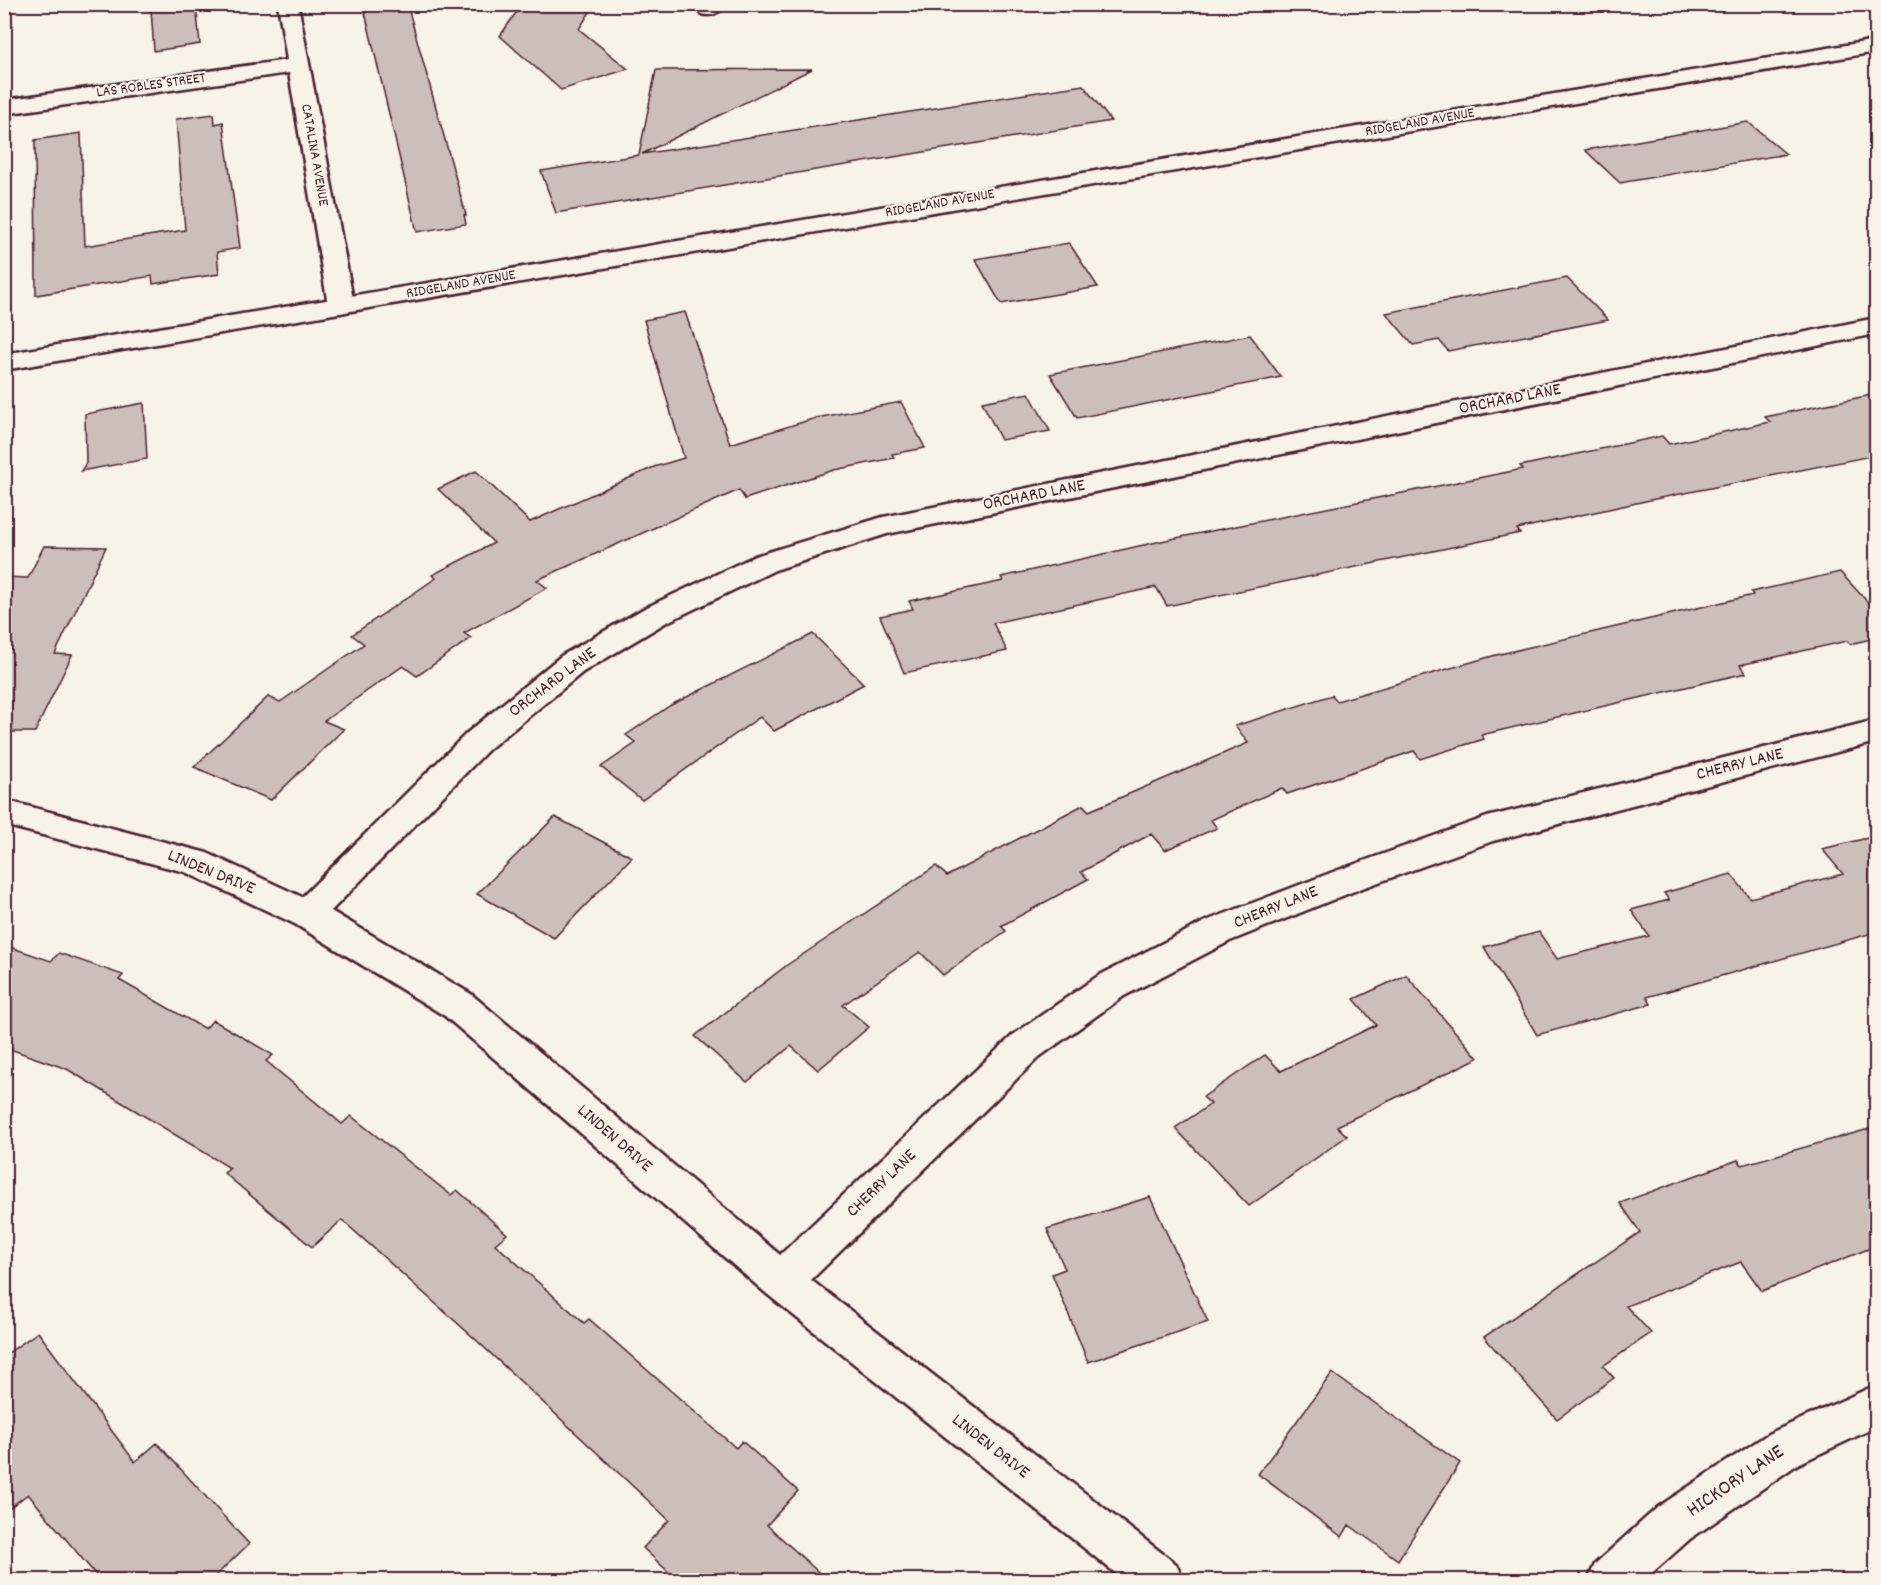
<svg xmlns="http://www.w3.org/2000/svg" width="1881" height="1585" viewBox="0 0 1881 1585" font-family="Dekko,sans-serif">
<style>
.building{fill:#ccbfb9;stroke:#4a1f2b;stroke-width:1.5}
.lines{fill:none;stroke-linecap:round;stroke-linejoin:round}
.minor-casing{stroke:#4a1f2b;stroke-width:5}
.tertiary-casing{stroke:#4a1f2b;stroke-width:5}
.minor{fill:#f7f3e8;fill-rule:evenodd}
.tertiary{fill:#f7f3e8;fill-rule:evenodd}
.labels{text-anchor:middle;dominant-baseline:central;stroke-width:4.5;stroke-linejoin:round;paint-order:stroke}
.far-street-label{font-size:15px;fill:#4a1f2b;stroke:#f7f3e8}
.street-label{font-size:18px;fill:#4a1f2b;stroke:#f7f3e8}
.near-street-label{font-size:21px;fill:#4a1f2b;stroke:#f7f3e8}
</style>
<rect width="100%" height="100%" fill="#f7f3e8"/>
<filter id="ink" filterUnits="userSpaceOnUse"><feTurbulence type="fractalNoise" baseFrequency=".0167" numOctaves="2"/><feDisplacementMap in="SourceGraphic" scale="12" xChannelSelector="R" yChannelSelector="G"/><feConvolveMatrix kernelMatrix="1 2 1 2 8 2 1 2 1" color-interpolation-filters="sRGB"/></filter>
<g filter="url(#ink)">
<path class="building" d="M 196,4 L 200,44 L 154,51 L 151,10 Z
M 363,4 L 407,4 L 466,215 L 464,215 L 466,224 L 417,232 Z
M 522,4 L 595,4 L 579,29 L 628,69 L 561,90 L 500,36 Z
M 812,69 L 642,154 L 1083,85 L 1111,121 L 556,213 L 541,171 L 639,155 L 656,70 Z
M 214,114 L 215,124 L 223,122 L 240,248 L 217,252 L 219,274 L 153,284 L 152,276 L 36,295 L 35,140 L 81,133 L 85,246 L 185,230 L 176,119 Z
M 1748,122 L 1786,154 L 1620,183 L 1585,150 Z
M 1069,243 L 1098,287 L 1001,304 L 975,259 Z
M 1567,278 L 1608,320 L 1448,351 L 1439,340 L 1413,345 L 1386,313 Z
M 685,312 L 730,444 L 816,418 L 901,402 L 925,448 L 892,454 L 894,458 L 834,470 L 745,499 L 739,490 L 537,580 L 547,588 L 464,633 L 471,638 L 417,676 L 403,666 L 324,721 L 344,729 L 271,800 L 194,767 L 268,697 L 280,702 L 364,644 L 352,635 L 436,578 L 432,575 L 494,543 L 438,489 L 476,471 L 530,522 L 654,467 L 684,458 L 644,320 Z
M 1250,335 L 1281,377 L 1077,418 L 1050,374 Z
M 1029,393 L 1050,431 L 1001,440 L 982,402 Z
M 1876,394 L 1876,455 L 1650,500 L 1517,529 L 1520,533 L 1167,606 L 1156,587 L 993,623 L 1007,651 L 904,673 L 880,616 L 913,609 L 909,601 L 1003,581 L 1001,577 L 1166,540 L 1523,469 L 1520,466 L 1662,436 L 1669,444 L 1770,422 L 1765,417 Z
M 144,403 L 147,459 L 81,471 L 86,463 L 85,414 Z
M 44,546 L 106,547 L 55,654 L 72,655 L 35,732 L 4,732 L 4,577 L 28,578 Z
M 1840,572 L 1876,611 L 1876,638 L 1850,644 L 1847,641 L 1740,665 L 1746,673 L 1481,735 L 1484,739 L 1420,759 L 1414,751 L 1287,794 L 1282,788 L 1211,820 L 1217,828 L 1165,850 L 1151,834 L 1081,872 L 1088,879 L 1001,926 L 1006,931 L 943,975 L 920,952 L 843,1005 L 869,1027 L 818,1070 L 791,1046 L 747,1082 L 695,1036 L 787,965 L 936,866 L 947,876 L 1083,805 L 1089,811 L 1248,743 L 1235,726 L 1332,695 L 1337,701 L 1496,655 L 1753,595 L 1751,592 Z
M 813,634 L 864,684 L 774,731 L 760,717 L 642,800 L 601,767 L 636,743 L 626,735 L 671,705 Z
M 555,817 L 632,857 L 554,938 L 477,894 Z
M 1876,836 L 1876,932 L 1647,997 L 1651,1004 L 1537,1035 L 1484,947 L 1539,932 L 1557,959 L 1649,936 L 1631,910 L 1669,900 L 1664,893 L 1731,874 L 1750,898 L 1843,874 L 1822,849 Z
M 4,945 L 51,961 L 59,953 L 123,975 L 119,980 L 205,1029 L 213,1020 L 273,1055 L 266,1061 L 342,1124 L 351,1116 L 451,1195 L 457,1190 L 507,1234 L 495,1244 L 584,1323 L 589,1319 L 736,1448 L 742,1441 L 798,1491 L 767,1525 L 828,1581 L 678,1581 L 643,1548 L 669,1520 L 474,1338 L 342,1220 L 312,1247 L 224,1173 L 230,1168 L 67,1069 L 4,1047 Z
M 1406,975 L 1478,1058 L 1337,1126 L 1347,1136 L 1249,1206 L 1175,1128 L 1211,1104 L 1203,1097 L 1265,1055 L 1281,1071 L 1376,1025 L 1354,999 Z
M 1876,1127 L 1876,1246 L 1762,1291 L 1741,1262 L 1626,1306 L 1651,1333 L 1603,1366 L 1614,1378 L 1557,1419 L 1484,1337 L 1640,1232 L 1620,1203 L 1738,1160 L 1742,1165 Z
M 1150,1197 L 1208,1322 L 1088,1362 L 1052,1274 L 1065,1269 L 1047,1229 Z
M 38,1332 L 135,1462 L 157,1443 L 249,1544 L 210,1581 L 101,1581 L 28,1494 L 4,1512 L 4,1356 Z
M 1332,1373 L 1460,1463 L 1398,1560 L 1349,1525 L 1342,1537 L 1258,1474 Z"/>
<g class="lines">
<defs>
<path id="minor" d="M 278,4 L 298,4 L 354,305 L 350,310 L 341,313 L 332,310 L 328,305 L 289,73 L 4,114 L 4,100 L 287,60 Z
M 702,4 L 725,4 C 719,14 712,17 701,14 L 698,10 Z
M 1876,318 L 1876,334 L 887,534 L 775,570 L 665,623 L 583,672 L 489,749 L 331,911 L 471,994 L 780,1255 L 1013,1035 L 1098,976 L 1206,921 L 1333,872 L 1487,817 L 1876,720 L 1876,742 L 1493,841 L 1357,890 L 1230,941 L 1124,996 L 1039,1057 L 811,1280 L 1176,1564 L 1183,1580 L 1124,1580 L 767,1294 L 445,1016 L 295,924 L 185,872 L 4,825 L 4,800 L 207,853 L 302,897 L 467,733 L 561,656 L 643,609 L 755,556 L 883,517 Z
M 1876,1385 L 1876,1427 L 1798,1464 L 1690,1539 L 1644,1580 L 1588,1580 L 1595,1564 L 1658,1507 L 1768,1434 Z"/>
<path id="tertiary" d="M 1876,40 L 1876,52 L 4,370 L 4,354 Z"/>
</defs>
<use href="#minor" class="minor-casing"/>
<use href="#tertiary" class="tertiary-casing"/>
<use href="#minor" class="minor"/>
<use href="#tertiary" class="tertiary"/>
</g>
</g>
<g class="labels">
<g class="far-street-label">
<text transform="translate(151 86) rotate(-8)">LAS ROBLES STREET</text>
<text transform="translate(1420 123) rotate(-10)">RIDGELAND AVENUE</text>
<text transform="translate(314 155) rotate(80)">CATALINA AVENUE</text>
<text transform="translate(940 204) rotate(-10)">RIDGELAND AVENUE</text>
<text transform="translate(461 285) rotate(-10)">RIDGELAND AVENUE</text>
</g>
<g class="street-label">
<text transform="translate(1510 400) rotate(-11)">ORCHARD LANE</text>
<text transform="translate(1034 496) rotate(-11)">ORCHARD LANE</text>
<text transform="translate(553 683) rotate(-37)">ORCHARD LANE</text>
<text transform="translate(1740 765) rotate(-14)">CHERRY LANE</text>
<text transform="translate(211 873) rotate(22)">LINDEN DRIVE</text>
<text transform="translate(1276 908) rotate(-22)">CHERRY LANE</text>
<text transform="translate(614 1139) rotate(41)">LINDEN DRIVE</text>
<text transform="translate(882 1184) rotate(-44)">CHERRY LANE</text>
<text transform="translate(990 1447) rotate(38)">LINDEN DRIVE</text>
</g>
<g class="near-street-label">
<text transform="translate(1736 1482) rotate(-34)">HICKORY LANE</text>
</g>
</g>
<rect width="1881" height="1585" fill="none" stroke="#f7f3e8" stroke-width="24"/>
<rect x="12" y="12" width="1857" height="1561" fill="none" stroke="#4a1f2b" stroke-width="2" filter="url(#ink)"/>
</svg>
